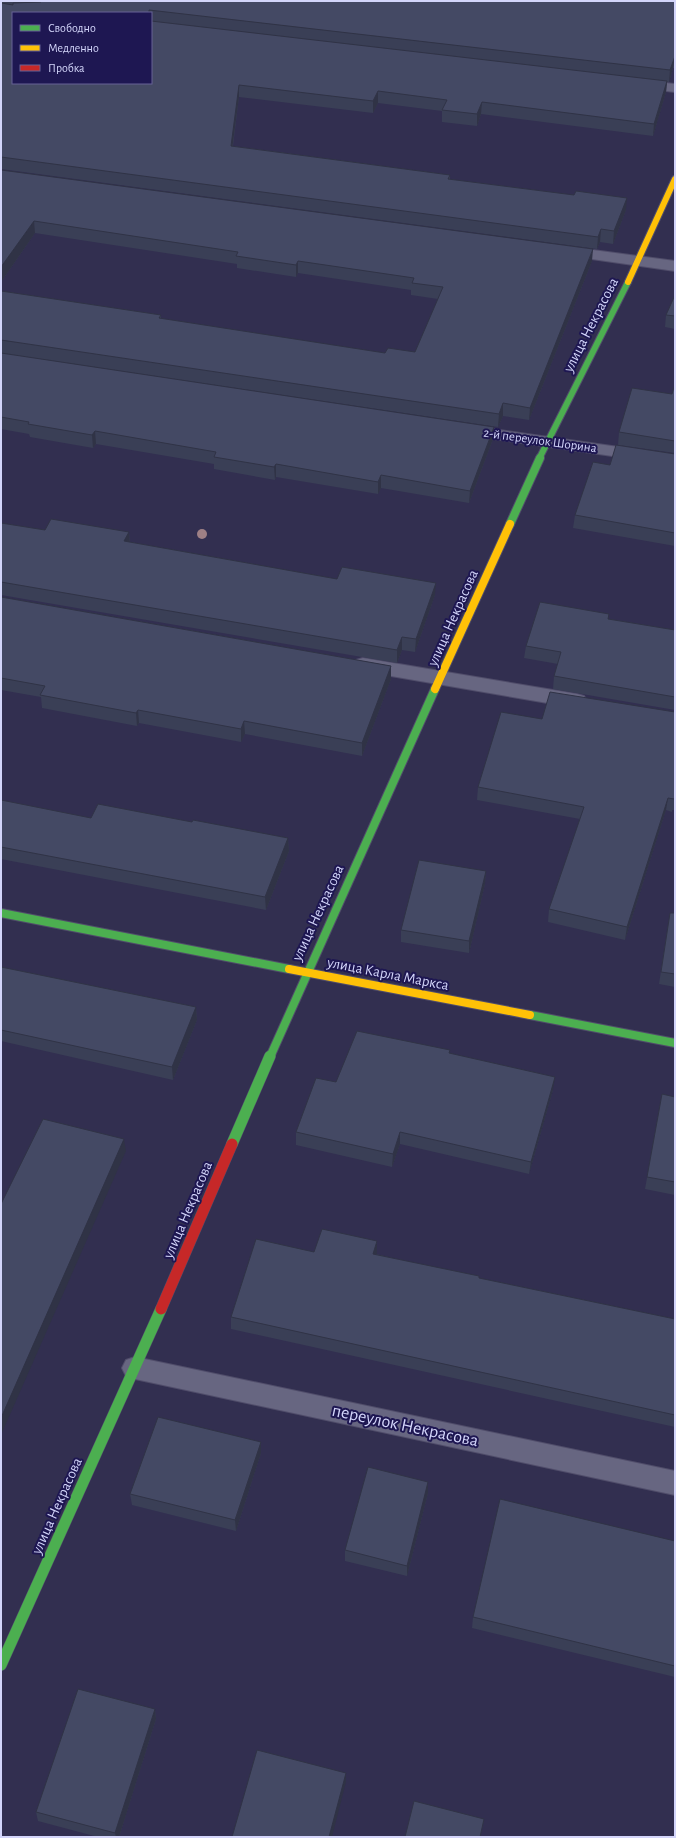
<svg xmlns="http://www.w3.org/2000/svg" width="676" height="1838" viewBox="0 0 676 1838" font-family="'Alegreya Sans',sans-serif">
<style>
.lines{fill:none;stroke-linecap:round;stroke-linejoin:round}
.street-casing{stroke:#504d6a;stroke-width:2}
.fast-far2-casing{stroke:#504d6a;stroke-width:8}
.fast-far1-casing{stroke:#504d6a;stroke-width:10}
.fast-casing{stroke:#504d6a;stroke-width:12}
.slow-far1-casing{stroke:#504d6a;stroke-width:8}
.slow-casing{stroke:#504d6a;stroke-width:10}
.jam-casing{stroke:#504d6a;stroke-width:12}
.street{fill:#676681;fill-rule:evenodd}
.fast-far2{stroke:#4caf50;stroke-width:6}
.fast-far1{stroke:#4caf50;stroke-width:8}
.fast{stroke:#4caf50;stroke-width:11}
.slow-far1{stroke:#ffc107;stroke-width:6}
.slow{stroke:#ffc107;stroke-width:8}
.jam{stroke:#c62828;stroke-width:11}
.tree{fill:#9e8085}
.wall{fill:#3a3f56;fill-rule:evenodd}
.shaded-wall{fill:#303346}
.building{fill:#444964;stroke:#303346}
.labels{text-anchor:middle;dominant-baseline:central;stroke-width:4;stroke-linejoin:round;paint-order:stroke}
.far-street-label{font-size:13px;fill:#d3d5fa;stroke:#1e1752}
.street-label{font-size:15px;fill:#d3d5fa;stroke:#1e1752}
.near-street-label{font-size:18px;fill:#d3d5fa;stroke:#1e1752}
</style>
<rect width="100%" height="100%" fill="#322f50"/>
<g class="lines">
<defs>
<path id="street" d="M 636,80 L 675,84 L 675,92 L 631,87 L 629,84 L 631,81 Z
M 563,246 L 675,261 L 675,271 L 557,254 L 555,251 L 557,248 Z
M 465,425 L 675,455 L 675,465 L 459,434 L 456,430 L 459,426 Z
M 363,658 L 577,694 L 584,696 L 587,701 L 584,706 L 577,708 L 356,670 L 353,665 L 356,660 Z
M 135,1357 L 675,1471 L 675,1495 L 135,1379 L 126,1376 L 122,1368 L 126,1360 Z"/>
<path id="fast-far2" d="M 539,459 L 628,282"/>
<path id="fast-far1" d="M 510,524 L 540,458
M 1,913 L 289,969
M 530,1015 L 675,1043
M 270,1057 L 435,689"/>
<path id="fast" d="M 232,1144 L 270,1056
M 1,1665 L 161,1309"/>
<path id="slow-far1" d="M 628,282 L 675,179"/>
<path id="slow" d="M 435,689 L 510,524
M 289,969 L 530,1015"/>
<path id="jam" d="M 161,1309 L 232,1144"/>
</defs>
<use href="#street" class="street-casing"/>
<use href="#fast-far2" class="fast-far2-casing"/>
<use href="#fast-far1" class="fast-far1-casing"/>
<use href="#fast" class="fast-casing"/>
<use href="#slow-far1" class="slow-far1-casing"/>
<use href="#slow" class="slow-casing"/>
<use href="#jam" class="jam-casing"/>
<use href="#street" class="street"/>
<use href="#fast-far2" class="fast-far2"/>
<use href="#fast-far1" class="fast-far1"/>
<use href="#fast" class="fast"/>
<use href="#slow-far1" class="slow-far1"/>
<use href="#slow" class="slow"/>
<use href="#jam" class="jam"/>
</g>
<circle class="tree" cx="202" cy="534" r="5"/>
<path class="wall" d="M 1,1 L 675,1 L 675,68 L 673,68 L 669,82 L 667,82 L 666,92 L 653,136 L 481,114 L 477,126 L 442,122 L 442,111 L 378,103 L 373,113 L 239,97 L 233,146 L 450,175 L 450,179 L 626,210 L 613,244 L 600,242 L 597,249 L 1,169 ZM 13,13 L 151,13 L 151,83 Z
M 1,170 L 592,261 L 529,420 L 503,416 L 498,427 L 1,353 L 1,291 L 161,315 L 161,319 L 385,353 L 415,352 L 438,299 L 411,295 L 411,290 L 298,273 L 296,277 L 237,268 L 237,264 L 35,233 L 1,282 Z
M 675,295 L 675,329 L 665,327 L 666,315 Z
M 1,353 L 494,427 L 493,439 L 469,503 L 381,488 L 378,494 L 276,477 L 275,480 L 214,469 L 214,464 L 96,444 L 93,448 L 30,437 L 29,434 L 1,429 Z
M 675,387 L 675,453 L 618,445 L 619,432 L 672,394 Z
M 675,454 L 675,546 L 573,528 L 575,515 L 610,465 Z
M 1,523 L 45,530 L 129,532 L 130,542 L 337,579 L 435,595 L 415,652 L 402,650 L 397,663 L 1,595 Z
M 1,597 L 391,666 L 391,679 L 362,756 L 245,734 L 241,742 L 139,723 L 137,726 L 42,708 L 41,697 L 1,690 Z
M 609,619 L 675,630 L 675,710 L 553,689 L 554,676 L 558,664 L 524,658 L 526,646 Z
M 675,712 L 675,810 L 672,810 L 672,812 L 666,810 L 625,940 L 548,922 L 549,909 L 580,819 L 477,800 L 478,787 L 542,719 Z
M 1,800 L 91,818 L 192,822 L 288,838 L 289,851 L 266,910 L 1,859 Z
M 486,871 L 485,884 L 469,953 L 401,942 L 401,930 Z
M 675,913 L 675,987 L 659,984 L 668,925 Z
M 1,967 L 196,1007 L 197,1020 L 173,1080 L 1,1041 Z
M 450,1050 L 450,1053 L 553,1090 L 529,1174 L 400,1144 L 392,1167 L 296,1145 L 296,1132 L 336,1082 Z
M 662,1094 L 675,1097 L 675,1195 L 645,1189 Z
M 377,1241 L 376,1254 L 479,1278 L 675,1319 L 675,1427 L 231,1329 L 231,1317 L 314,1252 Z
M 261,1453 L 236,1531 L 132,1505 L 130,1494 Z
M 428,1482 L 428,1493 L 407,1576 L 345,1561 L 345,1550 Z
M 675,1541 L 675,1677 L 472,1628 L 473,1617 Z
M 155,1709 L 156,1719 L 119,1837 L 98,1837 L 38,1821 L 36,1812 Z"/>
<path class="shaded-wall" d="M 675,56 L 673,68 L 669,82 L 670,70 Z
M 667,81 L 666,92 L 653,136 L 654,124 Z
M 239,85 L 239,97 L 231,157 L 231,146 Z
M 378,91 L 378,103 L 373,113 L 373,101 Z
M 482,102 L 481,114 L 477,126 L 477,114 Z
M 627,198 L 626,210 L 613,244 L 614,231 Z
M 34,221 L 35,233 L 1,282 L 1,267 Z
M 601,229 L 600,242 L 597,249 L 598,237 Z
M 593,249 L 592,261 L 529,420 L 530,408 Z
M 298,261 L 298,273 L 296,277 L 296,265 Z
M 503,403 L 503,416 L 498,427 L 499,414 Z
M 494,427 L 493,439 L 469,503 L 470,491 Z
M 95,431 L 96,444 L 93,448 L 92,435 Z
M 276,464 L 276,477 L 275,480 L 274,467 Z
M 381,475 L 381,488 L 378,494 L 378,482 Z
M 129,532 L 130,545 L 124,541 Z
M 436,583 L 435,595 L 415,652 L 416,639 Z
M 402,637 L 402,650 L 397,663 L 397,650 Z
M 391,666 L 391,679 L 362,756 L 362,743 Z
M 138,710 L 139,723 L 137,726 L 136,713 Z
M 244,721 L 245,734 L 241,742 L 241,729 Z
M 668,798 L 666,810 L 625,940 L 627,927 Z
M 288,838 L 289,851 L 266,910 L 265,897 Z
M 486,871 L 485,884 L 469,953 L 469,941 Z
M 196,1007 L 197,1020 L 173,1080 L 172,1067 Z
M 555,1077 L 553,1090 L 529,1174 L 531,1162 Z
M 400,1132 L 400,1144 L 392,1167 L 393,1154 Z
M 124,1139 L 126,1151 L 1,1435 L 1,1418 Z
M 377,1241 L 377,1253 L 373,1266 L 373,1254 Z
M 261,1442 L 261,1453 L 236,1531 L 235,1520 Z
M 428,1482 L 428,1493 L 407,1576 L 407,1566 Z
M 155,1709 L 156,1719 L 119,1837 L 116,1837 L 115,1833 Z
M 346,1773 L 346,1782 L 332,1837 L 329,1837 Z"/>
<path class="building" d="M 41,1 L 675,1 L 675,56 L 670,70 L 149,10 L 149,13 L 13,13 L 13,83 L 151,83 L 151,21 L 667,81 L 654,124 L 482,102 L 477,114 L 442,110 L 447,100 L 378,91 L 373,101 L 239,85 L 231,146 L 450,175 L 448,179 L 574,195 L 576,191 L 627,198 L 614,231 L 601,229 L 598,237 L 1,157 L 1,3 L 13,5 L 13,3 L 41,2 Z
M 1,170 L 593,249 L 530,408 L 503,403 L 499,414 L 1,340 L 1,291 L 161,315 L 159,318 L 385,353 L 388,348 L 415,352 L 443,287 L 412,283 L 414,278 L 298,261 L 296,265 L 236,256 L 238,252 L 34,221 L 1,267 Z
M 675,295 L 675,316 L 666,315 Z
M 1,353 L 494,427 L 470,491 L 381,475 L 378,482 L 276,464 L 274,467 L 214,457 L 216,452 L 95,431 L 92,435 L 28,424 L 29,422 L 1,417 Z
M 674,387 L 675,387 L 675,441 L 619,432 L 632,388 L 672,394 Z
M 616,445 L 675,454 L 675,533 L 575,515 L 593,462 L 610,465 Z
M 51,519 L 129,532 L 124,541 L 337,579 L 342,567 L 436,583 L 416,639 L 402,637 L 397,650 L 1,582 L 1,523 L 45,530 Z
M 1,597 L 391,666 L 362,743 L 244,721 L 241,729 L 138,710 L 136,713 L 40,695 L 45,686 L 1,678 Z
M 540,602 L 609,614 L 608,619 L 675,630 L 675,697 L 554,676 L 561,652 L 526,646 Z
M 550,692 L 675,712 L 675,797 L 674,799 L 668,798 L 627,927 L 549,909 L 584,807 L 478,787 L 501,712 L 542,719 Z
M 1,800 L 91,818 L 98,804 L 192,822 L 193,820 L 288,838 L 265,897 L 1,847 Z
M 419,860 L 486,871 L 469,941 L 401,930 Z
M 670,913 L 675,913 L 675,974 L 661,972 Z
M 1,967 L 196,1007 L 172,1067 L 1,1030 Z
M 357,1031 L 450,1050 L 449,1053 L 555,1077 L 531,1162 L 400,1132 L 393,1154 L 296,1132 L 316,1078 L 336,1082 Z
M 662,1094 L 675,1097 L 675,1182 L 647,1177 Z
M 43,1119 L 124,1139 L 1,1418 L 1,1204 Z
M 322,1229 L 377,1241 L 373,1254 L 479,1276 L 479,1278 L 675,1319 L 675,1415 L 231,1317 L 256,1239 L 314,1252 Z
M 158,1417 L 261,1442 L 235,1520 L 130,1494 Z
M 368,1467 L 428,1482 L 407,1566 L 345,1550 Z
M 500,1499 L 675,1541 L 675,1666 L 473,1617 Z
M 78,1689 L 155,1709 L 115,1833 L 36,1812 Z
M 257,1750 L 346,1773 L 329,1837 L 232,1837 Z
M 414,1801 L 484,1819 L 480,1837 L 405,1837 Z"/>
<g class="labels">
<g class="far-street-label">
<text transform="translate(540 441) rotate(8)">2-й переулок Шорина</text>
</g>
<g class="street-label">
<text transform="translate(591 325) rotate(-63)">улица Некрасова</text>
<text transform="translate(453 618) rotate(-66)">улица Некрасова</text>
<text transform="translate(318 913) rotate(-65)">улица Некрасова</text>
<text transform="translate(388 974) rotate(11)">улица Карла Маркса</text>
<text transform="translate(188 1210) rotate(-67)">улица Некрасова</text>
<text transform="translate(57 1506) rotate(-66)">улица Некрасова</text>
</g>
<g class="near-street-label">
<text transform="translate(405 1426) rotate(12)">переулок Некрасова</text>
</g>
</g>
<rect width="676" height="1838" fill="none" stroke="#d3d5fa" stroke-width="4"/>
<rect x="12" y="12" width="140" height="72" fill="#1e1752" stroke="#666395"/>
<rect x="20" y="25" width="20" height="6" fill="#4caf50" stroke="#666395"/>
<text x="48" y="32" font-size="12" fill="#d3d5fa">Свободно</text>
<rect x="20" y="45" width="20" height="6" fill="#ffc107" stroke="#666395"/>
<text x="48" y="52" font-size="12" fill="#d3d5fa">Медленно</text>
<rect x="20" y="65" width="20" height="6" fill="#c62828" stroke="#666395"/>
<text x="48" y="72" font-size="12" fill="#d3d5fa">Пробка</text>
</svg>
